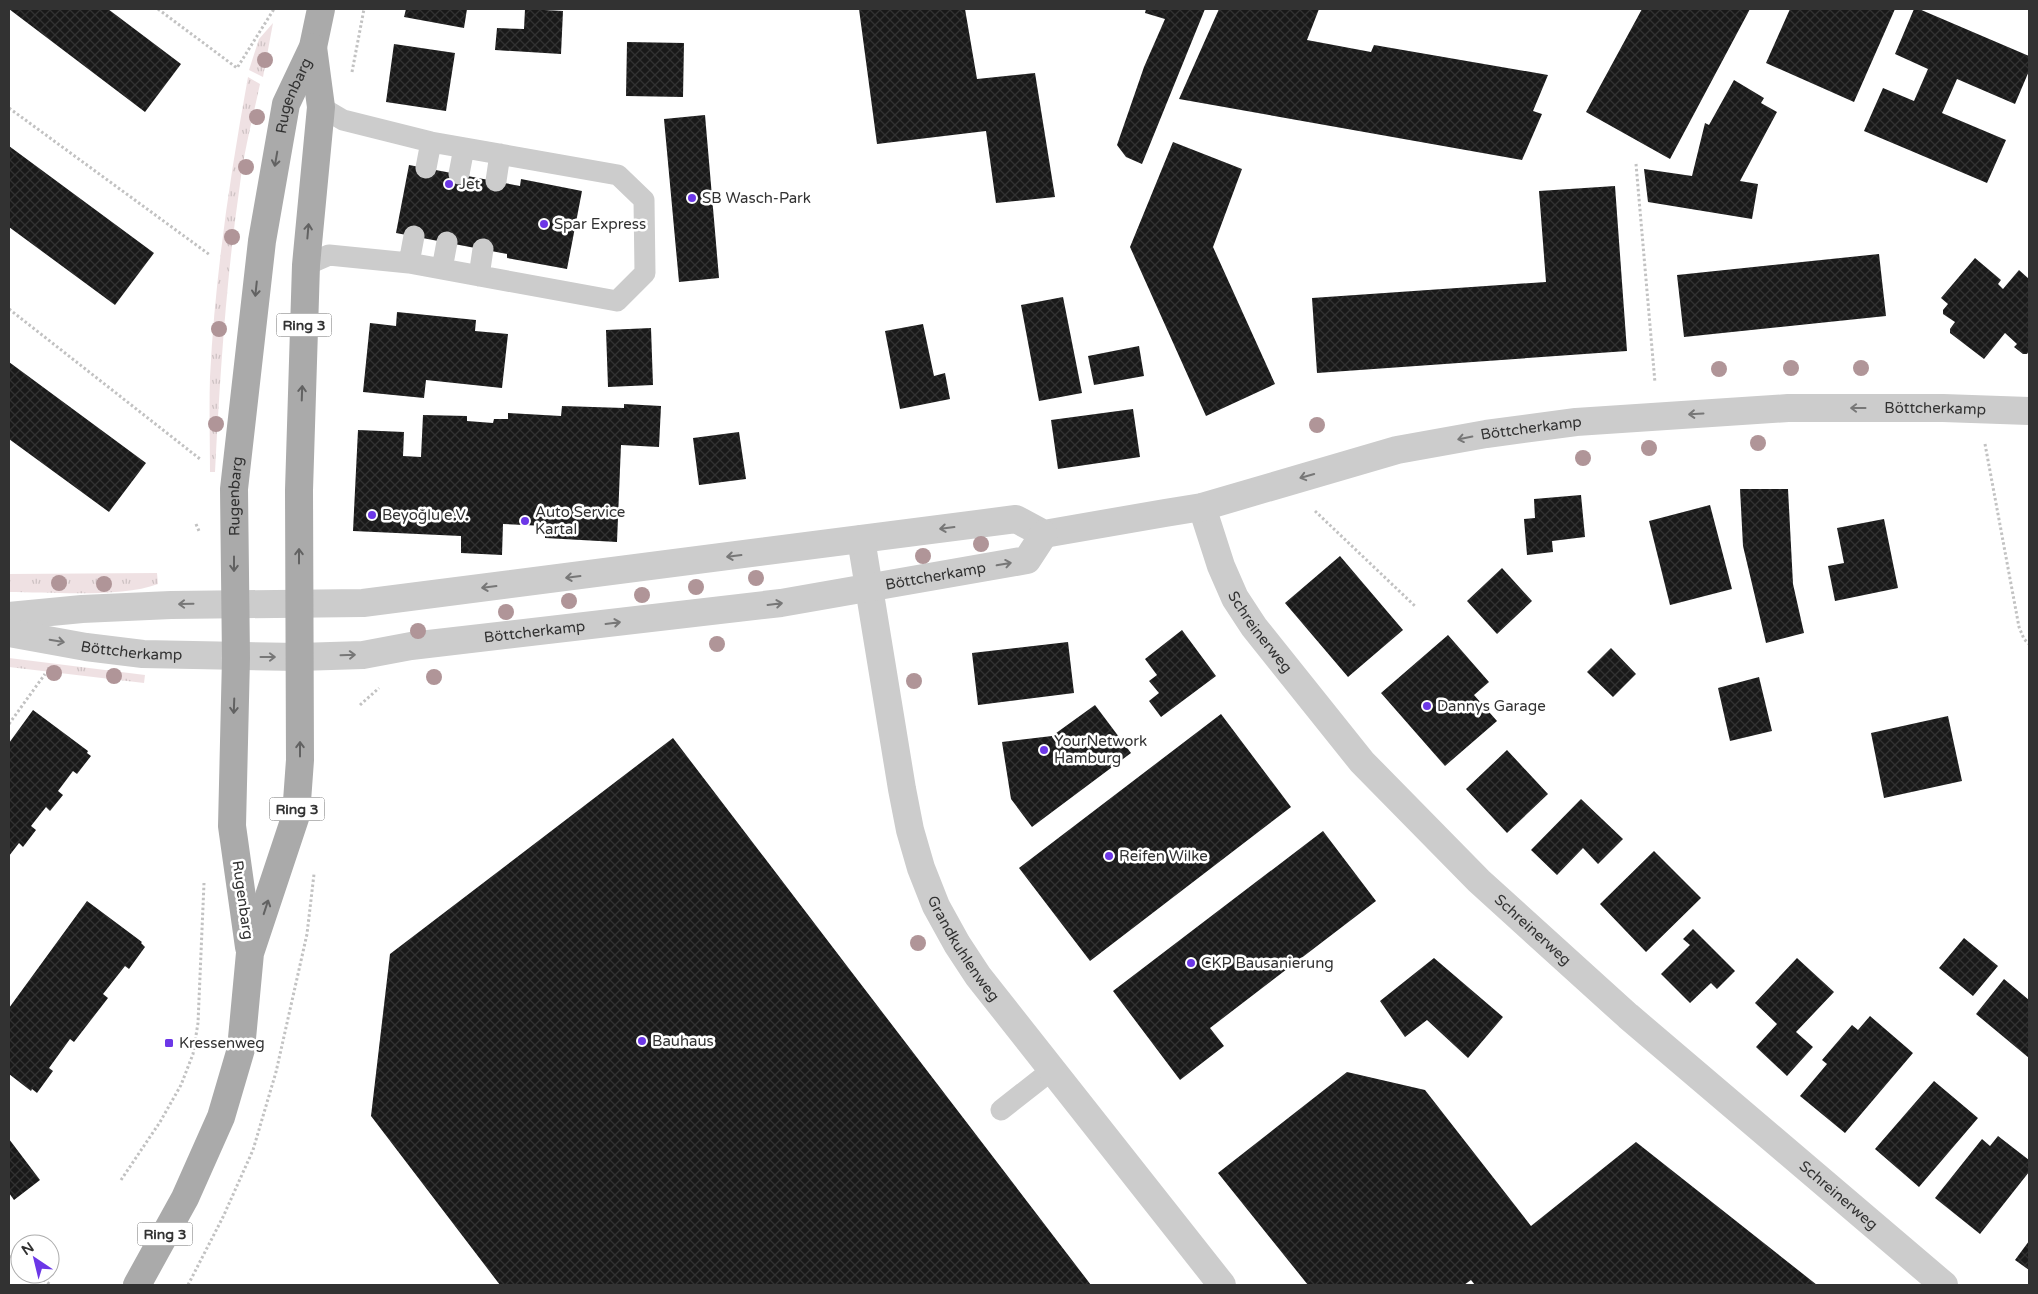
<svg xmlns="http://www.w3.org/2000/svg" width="2038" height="1294" viewBox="0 0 2038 1294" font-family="'Varela Round',sans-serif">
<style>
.grass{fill:url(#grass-tufts)}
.building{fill:url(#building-cross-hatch)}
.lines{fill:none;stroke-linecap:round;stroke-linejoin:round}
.path{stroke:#c2c2c2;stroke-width:3;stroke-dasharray:2.5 2.5;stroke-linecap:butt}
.lane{stroke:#ccc;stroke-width:21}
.street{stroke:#ccc;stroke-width:28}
.primary{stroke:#aaa;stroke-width:28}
.tree{fill:#b09598}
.oneway{stroke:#626262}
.oneway2{stroke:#777}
.poi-dot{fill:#6c37e7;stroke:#fff;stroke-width:2}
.labels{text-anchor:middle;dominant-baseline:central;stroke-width:5;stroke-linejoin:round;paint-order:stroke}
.shield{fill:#fff;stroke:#707070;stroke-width:1}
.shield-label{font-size:14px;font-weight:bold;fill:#323232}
.street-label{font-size:15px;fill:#323232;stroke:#fff}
.poi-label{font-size:15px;fill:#323232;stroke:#fff;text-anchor:start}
</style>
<defs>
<pattern id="grass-tufts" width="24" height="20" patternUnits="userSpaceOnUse" patternTransform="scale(1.25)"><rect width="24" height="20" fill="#efe1e3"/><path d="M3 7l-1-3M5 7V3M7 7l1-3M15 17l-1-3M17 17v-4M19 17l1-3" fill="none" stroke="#cdc2c3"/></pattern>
<pattern id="building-cross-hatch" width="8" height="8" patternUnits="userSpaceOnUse" patternTransform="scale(1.25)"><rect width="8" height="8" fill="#191919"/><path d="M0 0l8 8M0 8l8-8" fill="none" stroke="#323232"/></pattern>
</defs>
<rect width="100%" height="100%" fill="#fff"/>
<path class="grass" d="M 273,23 L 263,77 L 249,70 L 259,39 Z
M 248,77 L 260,84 C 253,117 244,151 240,184 C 226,280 220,376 215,472 L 210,472 C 210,441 209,408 210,377 C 215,276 230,176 248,77 Z
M 157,573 L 158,584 C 121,598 50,592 9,592 L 9,574 Z
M 9,658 L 145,675 L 144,683 L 9,667 Z"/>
<path class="building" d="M 9,9 L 108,9 L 181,64 L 145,112 Z
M 406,9 L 467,9 L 464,28 L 404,17 Z
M 525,9 L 563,11 L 561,54 L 495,50 L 497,28 L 524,29 Z
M 859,9 L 965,9 L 977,79 L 1035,73 L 1055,197 L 996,203 L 986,131 L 877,144 Z
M 1146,9 L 1205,9 L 1142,164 L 1126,157 L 1117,145 L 1144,67 L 1165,19 L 1145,13 Z
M 1219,9 L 1319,9 L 1307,40 L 1371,52 L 1374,45 L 1548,75 L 1533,111 L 1542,114 L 1522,160 L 1179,99 Z
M 1642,9 L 1750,9 L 1670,159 L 1586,112 Z
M 1790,9 L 1895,9 L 1854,102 L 1766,63 Z
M 1914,9 L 1919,9 L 2029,56 L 2029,71 L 2015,104 L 1957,79 L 1942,113 L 2006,140 L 1987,183 L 1864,131 L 1883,88 L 1914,101 L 1928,69 L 1895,54 Z
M 627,42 L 684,43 L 683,97 L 626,96 Z
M 394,44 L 455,53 L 446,111 L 386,102 Z
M 1734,80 L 1764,98 L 1761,103 L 1777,112 L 1740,181 L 1758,184 L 1752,219 L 1648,202 L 1644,169 L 1692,176 L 1705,123 L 1709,125 Z
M 705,115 L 719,278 L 679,282 L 664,119 Z
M 1173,142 L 1242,169 L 1213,247 L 1275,384 L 1206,416 L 1130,247 Z
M 9,146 L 154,253 L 115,305 L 9,227 Z
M 409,165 L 520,186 L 521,179 L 582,191 L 567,269 L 507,258 L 507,254 L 396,233 Z
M 1615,186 L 1627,351 L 1317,373 L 1312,298 L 1546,282 L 1539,191 Z
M 1879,254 L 1886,316 L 1684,337 L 1677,275 Z
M 1975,258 L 2001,280 L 1998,284 L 2003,289 L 2019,270 L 2029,279 L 2029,351 L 2027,354 L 2023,354 L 2014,347 L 2017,344 L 2005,333 L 1984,359 L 1950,333 L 1950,329 L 1955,322 L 1943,314 L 1943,310 L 1948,304 L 1941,298 Z
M 1063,297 L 1082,393 L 1039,401 L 1021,305 Z
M 397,312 L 476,320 L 475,331 L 508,334 L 502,388 L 426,380 L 424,398 L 363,392 L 370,323 L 396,326 Z
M 923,324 L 934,376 L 945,373 L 950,399 L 900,409 L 885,331 Z
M 651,328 L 653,385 L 608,387 L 606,330 Z
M 1139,346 L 1144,376 L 1094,385 L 1088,356 Z
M 9,362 L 146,463 L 109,512 L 9,439 Z
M 624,404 L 661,406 L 659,447 L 621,445 L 617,542 L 545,538 L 545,526 L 503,524 L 502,555 L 461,553 L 461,536 L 353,531 L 358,430 L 404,432 L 403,456 L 421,457 L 423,415 L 467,416 L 467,421 L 493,423 L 494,419 L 508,419 L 508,413 L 561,416 L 562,406 L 624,408 Z
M 1133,409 L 1140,457 L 1058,469 L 1051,420 Z
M 739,432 L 746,479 L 699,485 L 693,438 Z
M 1740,489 L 1788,489 L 1793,584 L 1804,633 L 1766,643 L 1743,546 Z
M 1581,495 L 1585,537 L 1552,541 L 1553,552 L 1527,555 L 1524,519 L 1535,518 L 1534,499 Z
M 1710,505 L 1732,589 L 1670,605 L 1649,521 Z
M 1884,519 L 1898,588 L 1835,601 L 1828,566 L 1844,563 L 1837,528 Z
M 1340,556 L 1403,630 L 1348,677 L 1285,603 Z
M 1502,568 L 1532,601 L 1497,634 L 1467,601 Z
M 1182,630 L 1216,676 L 1161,717 L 1149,701 L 1159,693 L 1149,681 L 1157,675 L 1145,659 Z
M 1448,635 L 1489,682 L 1474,695 L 1497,721 L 1445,766 L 1381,693 Z
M 1068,642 L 1074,693 L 978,705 L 972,653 Z
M 1611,648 L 1636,674 L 1613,697 L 1587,672 Z
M 1759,677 L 1772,731 L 1730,741 L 1718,688 Z
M 1095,705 L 1131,753 L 1032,827 L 1011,799 L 1002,742 L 1052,736 Z
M 33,710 L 88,751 L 87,753 L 91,756 L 77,774 L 73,771 L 58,791 L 63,795 L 50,811 L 46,807 L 31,826 L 36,830 L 23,847 L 19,843 L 9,856 L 9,743 Z
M 1221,714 L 1291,807 L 1090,961 L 1019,868 Z
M 1948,716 L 1962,781 L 1884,798 L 1871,733 Z
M 673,738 L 847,966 L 1091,1285 L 500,1285 L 371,1116 L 390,954 Z
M 1507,750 L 1548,794 L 1507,833 L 1466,789 Z
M 1581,799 L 1623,839 L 1598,864 L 1583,848 L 1557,875 L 1531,850 Z
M 1323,831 L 1376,901 L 1210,1028 L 1224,1046 L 1180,1080 L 1113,991 Z
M 1654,851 L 1701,898 L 1646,952 L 1600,904 Z
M 87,901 L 142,942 L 141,943 L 145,947 L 129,969 L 125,966 L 103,994 L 108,998 L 74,1042 L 70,1039 L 49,1068 L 53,1071 L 37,1093 L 32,1089 L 31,1091 L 9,1074 L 9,1008 Z
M 1693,929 L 1735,971 L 1717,989 L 1711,983 L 1690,1003 L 1661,974 L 1690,945 L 1683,939 Z
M 1964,938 L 1998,966 L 1973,996 L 1939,968 Z
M 1434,958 L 1503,1017 L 1468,1058 L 1427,1020 L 1405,1037 L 1380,1001 Z
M 1797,958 L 1834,992 L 1796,1032 L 1813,1047 L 1787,1076 L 1756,1047 L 1777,1024 L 1755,1003 Z
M 2004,979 L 2029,1000 L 2029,1058 L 1976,1014 Z
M 1870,1016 L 1913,1053 L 1845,1133 L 1800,1096 L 1827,1064 L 1822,1060 L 1852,1025 L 1858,1030 Z
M 1347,1072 L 1425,1090 L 1531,1226 L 1636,1142 L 1817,1285 L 1475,1285 L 1471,1280 L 1464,1285 L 1308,1285 L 1218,1173 Z
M 1934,1081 L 1978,1118 L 1919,1187 L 1875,1149 Z
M 1998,1136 L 2029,1160 L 2029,1172 L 1980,1234 L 1935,1198 L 1982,1139 L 1990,1146 Z
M 9,1139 L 40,1180 L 14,1200 L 9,1193 Z
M 2029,1241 L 2029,1270 L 2015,1260 Z"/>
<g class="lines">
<path class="path" d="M 158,9 L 237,68 L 274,9
M 352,72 L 364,9
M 9,108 L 210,255
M 1636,164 L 1655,383
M 9,309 L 200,459
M 1985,444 L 2019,627 L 2024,639 L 2029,644
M 1315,511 L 1416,607
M 196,524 L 199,531
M 360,705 L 379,688
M 9,724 L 45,674
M 121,1180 L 160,1122 L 181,1085 L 193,1054 L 198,1023 L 204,883
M 9,1256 L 20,1264
M 35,1274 L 51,1285
M 188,1285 L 223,1217 L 253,1150 L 276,1072 L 307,934 L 314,874"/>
<path class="lane" d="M 426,168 L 431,142
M 459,174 L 464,148
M 496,181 L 500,154
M 409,263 L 414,236
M 306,265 L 329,255 L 409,263 L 617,301 L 645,273 L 644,200 L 618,175 L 431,142 L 343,120 L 321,107
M 442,269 L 447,242
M 479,276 L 483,249
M 1001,1110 L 1052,1070"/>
<g class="street">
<path id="s1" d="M 1202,507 L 1221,566 L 1235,598 L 1254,627 L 1362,762 L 1479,881 L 1628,1016 L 1944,1285"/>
<path id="s2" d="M 861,539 L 902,789 L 910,830 L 921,868 L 936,906 L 957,944 L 978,976 L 1222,1285"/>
<path id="s3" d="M 9,616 L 82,609 L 171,605 L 363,603 L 1016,519 L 1044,534 L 1165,513 L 1202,507 L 1397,450 L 1486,434 L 1576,422 L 1788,408 L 1943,408 L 2029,411"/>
<path id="s4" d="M 9,633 L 86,647 L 143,654 L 299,657 L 363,655 L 411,646 L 781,603 L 1027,560 L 1044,534"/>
</g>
<g class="primary">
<path id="s5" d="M 249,947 L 232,826 L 236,658 L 234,489 L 262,241 L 286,104 L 313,47 L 321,9"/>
<path d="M 137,1285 L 185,1198 L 221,1117 L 241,1049 L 250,953 L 296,815 L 300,760 L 299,490 L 306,265 L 321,107 L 313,47"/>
</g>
</g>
<g class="tree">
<circle cx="265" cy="60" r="8"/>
<circle cx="257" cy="117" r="8"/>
<circle cx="246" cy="167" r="8"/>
<circle cx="232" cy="237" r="8"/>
<circle cx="219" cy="329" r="8"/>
<circle cx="1791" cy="368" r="8"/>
<circle cx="1861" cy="368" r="8"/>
<circle cx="1719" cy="369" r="8"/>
<circle cx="216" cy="424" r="8"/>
<circle cx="1317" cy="425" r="8"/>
<circle cx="1758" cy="443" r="8"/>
<circle cx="1649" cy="448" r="8"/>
<circle cx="1583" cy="458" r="8"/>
<circle cx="981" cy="544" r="8"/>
<circle cx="923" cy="556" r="8"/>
<circle cx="756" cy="578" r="8"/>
<circle cx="59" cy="583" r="8"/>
<circle cx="104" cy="584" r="8"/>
<circle cx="696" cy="587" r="8"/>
<circle cx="642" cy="595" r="8"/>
<circle cx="569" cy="601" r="8"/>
<circle cx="506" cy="612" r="8"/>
<circle cx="418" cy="631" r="8"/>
<circle cx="717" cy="644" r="8"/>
<circle cx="54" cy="673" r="8"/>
<circle cx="114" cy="676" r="8"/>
<circle cx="434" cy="677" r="8"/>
<circle cx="914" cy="681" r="8"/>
<circle cx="918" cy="943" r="8"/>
</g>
<defs><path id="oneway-shaft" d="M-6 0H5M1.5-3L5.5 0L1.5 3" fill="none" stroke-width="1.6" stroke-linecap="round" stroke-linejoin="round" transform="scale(1.25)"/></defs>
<g class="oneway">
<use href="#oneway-shaft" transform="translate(276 159) rotate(100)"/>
<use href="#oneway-shaft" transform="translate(308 231) rotate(-85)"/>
<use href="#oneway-shaft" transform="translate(256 289) rotate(96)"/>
<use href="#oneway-shaft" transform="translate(302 393) rotate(-88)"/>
<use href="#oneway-shaft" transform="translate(299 556) rotate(-90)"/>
<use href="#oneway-shaft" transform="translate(234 564) rotate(90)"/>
<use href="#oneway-shaft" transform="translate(234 706) rotate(92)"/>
<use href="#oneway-shaft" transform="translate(300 749) rotate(-90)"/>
<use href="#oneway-shaft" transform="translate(266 907) rotate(-72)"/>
</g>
<g class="oneway2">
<use href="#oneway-shaft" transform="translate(1858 408) rotate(180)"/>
<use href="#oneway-shaft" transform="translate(1696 414) rotate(177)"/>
<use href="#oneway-shaft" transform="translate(1465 438) rotate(169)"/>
<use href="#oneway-shaft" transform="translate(1307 476) rotate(164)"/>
<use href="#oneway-shaft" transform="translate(947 528) rotate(173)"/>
<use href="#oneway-shaft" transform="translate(734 556) rotate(173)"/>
<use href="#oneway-shaft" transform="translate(1004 564) rotate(-10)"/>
<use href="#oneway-shaft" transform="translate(573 577) rotate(173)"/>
<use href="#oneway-shaft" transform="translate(489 587) rotate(173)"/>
<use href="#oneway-shaft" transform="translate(186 604) rotate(179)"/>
<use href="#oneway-shaft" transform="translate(775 604) rotate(-7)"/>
<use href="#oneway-shaft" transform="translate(613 623) rotate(-7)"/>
<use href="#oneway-shaft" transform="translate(57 641) rotate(10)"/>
<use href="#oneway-shaft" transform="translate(348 655) rotate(-2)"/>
<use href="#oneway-shaft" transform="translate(268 657)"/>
</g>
<g class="poi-dot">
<circle cx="449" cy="184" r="5"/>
<circle cx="692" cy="198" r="5"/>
<circle cx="544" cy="224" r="5"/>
<circle cx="372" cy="515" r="5"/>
<circle cx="525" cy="521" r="5"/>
<circle cx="1427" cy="706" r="5"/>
<circle cx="1044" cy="750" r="5"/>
<circle cx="1109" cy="856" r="5"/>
<circle cx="1191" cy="963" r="5"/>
<circle cx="642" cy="1041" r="5"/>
<rect x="164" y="1038" width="10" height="10" rx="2.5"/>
</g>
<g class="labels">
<g class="shield">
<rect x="276.5" y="313.5" width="55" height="23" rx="4"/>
<rect x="269.5" y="797.5" width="55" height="23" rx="4"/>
<rect x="137.5" y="1222.5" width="55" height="23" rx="4"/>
</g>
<g class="shield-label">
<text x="304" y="325">Ring 3</text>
<text x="297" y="809">Ring 3</text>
<text x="165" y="1234">Ring 3</text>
</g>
<g class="street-label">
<text stroke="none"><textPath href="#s5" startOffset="858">Rugenbarg</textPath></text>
<text stroke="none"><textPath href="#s3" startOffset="1949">Böttcherkamp</textPath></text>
<text stroke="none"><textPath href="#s3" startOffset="1544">Böttcherkamp</textPath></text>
<text stroke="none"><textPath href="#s5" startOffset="452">Rugenbarg</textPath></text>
<text stroke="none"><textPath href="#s4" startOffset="934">Böttcherkamp</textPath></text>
<text stroke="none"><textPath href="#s1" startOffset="139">Schreinerweg</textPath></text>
<text stroke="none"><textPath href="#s4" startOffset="529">Böttcherkamp</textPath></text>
<text stroke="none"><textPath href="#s4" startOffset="124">Böttcherkamp</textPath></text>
<text transform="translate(243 900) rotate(82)">Rugenbarg</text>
<text stroke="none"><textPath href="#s1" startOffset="544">Schreinerweg</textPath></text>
<text stroke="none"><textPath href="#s2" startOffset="426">Grandkuhlenweg</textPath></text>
<text stroke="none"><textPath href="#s1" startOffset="949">Schreinerweg</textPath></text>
</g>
<g class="poi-label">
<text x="459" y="184">Jet</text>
<text x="702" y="198">SB Wasch-Park</text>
<text x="554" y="224">Spar Express</text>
<text x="535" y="512">Auto Service<tspan x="535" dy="17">Kartal</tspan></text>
<text x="382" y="515">Beyoğlu e.V.</text>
<text x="1437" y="706">Dannys Garage</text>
<text x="1054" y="741">YourNetwork<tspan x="1054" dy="17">Hamburg</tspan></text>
<text x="1119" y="856">Reifen Wilke</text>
<text x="1201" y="963">CKP Bausanierung</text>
<text x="652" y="1041">Bauhaus</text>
<text x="179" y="1043">Kressenweg</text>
</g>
</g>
<rect width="2038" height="1294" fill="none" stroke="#323232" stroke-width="20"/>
<g transform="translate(35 1259) rotate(325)"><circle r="24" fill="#ffffff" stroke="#adadad"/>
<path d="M0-4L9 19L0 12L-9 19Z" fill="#6c37e7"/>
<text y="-8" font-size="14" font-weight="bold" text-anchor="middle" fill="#323232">N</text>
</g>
</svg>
